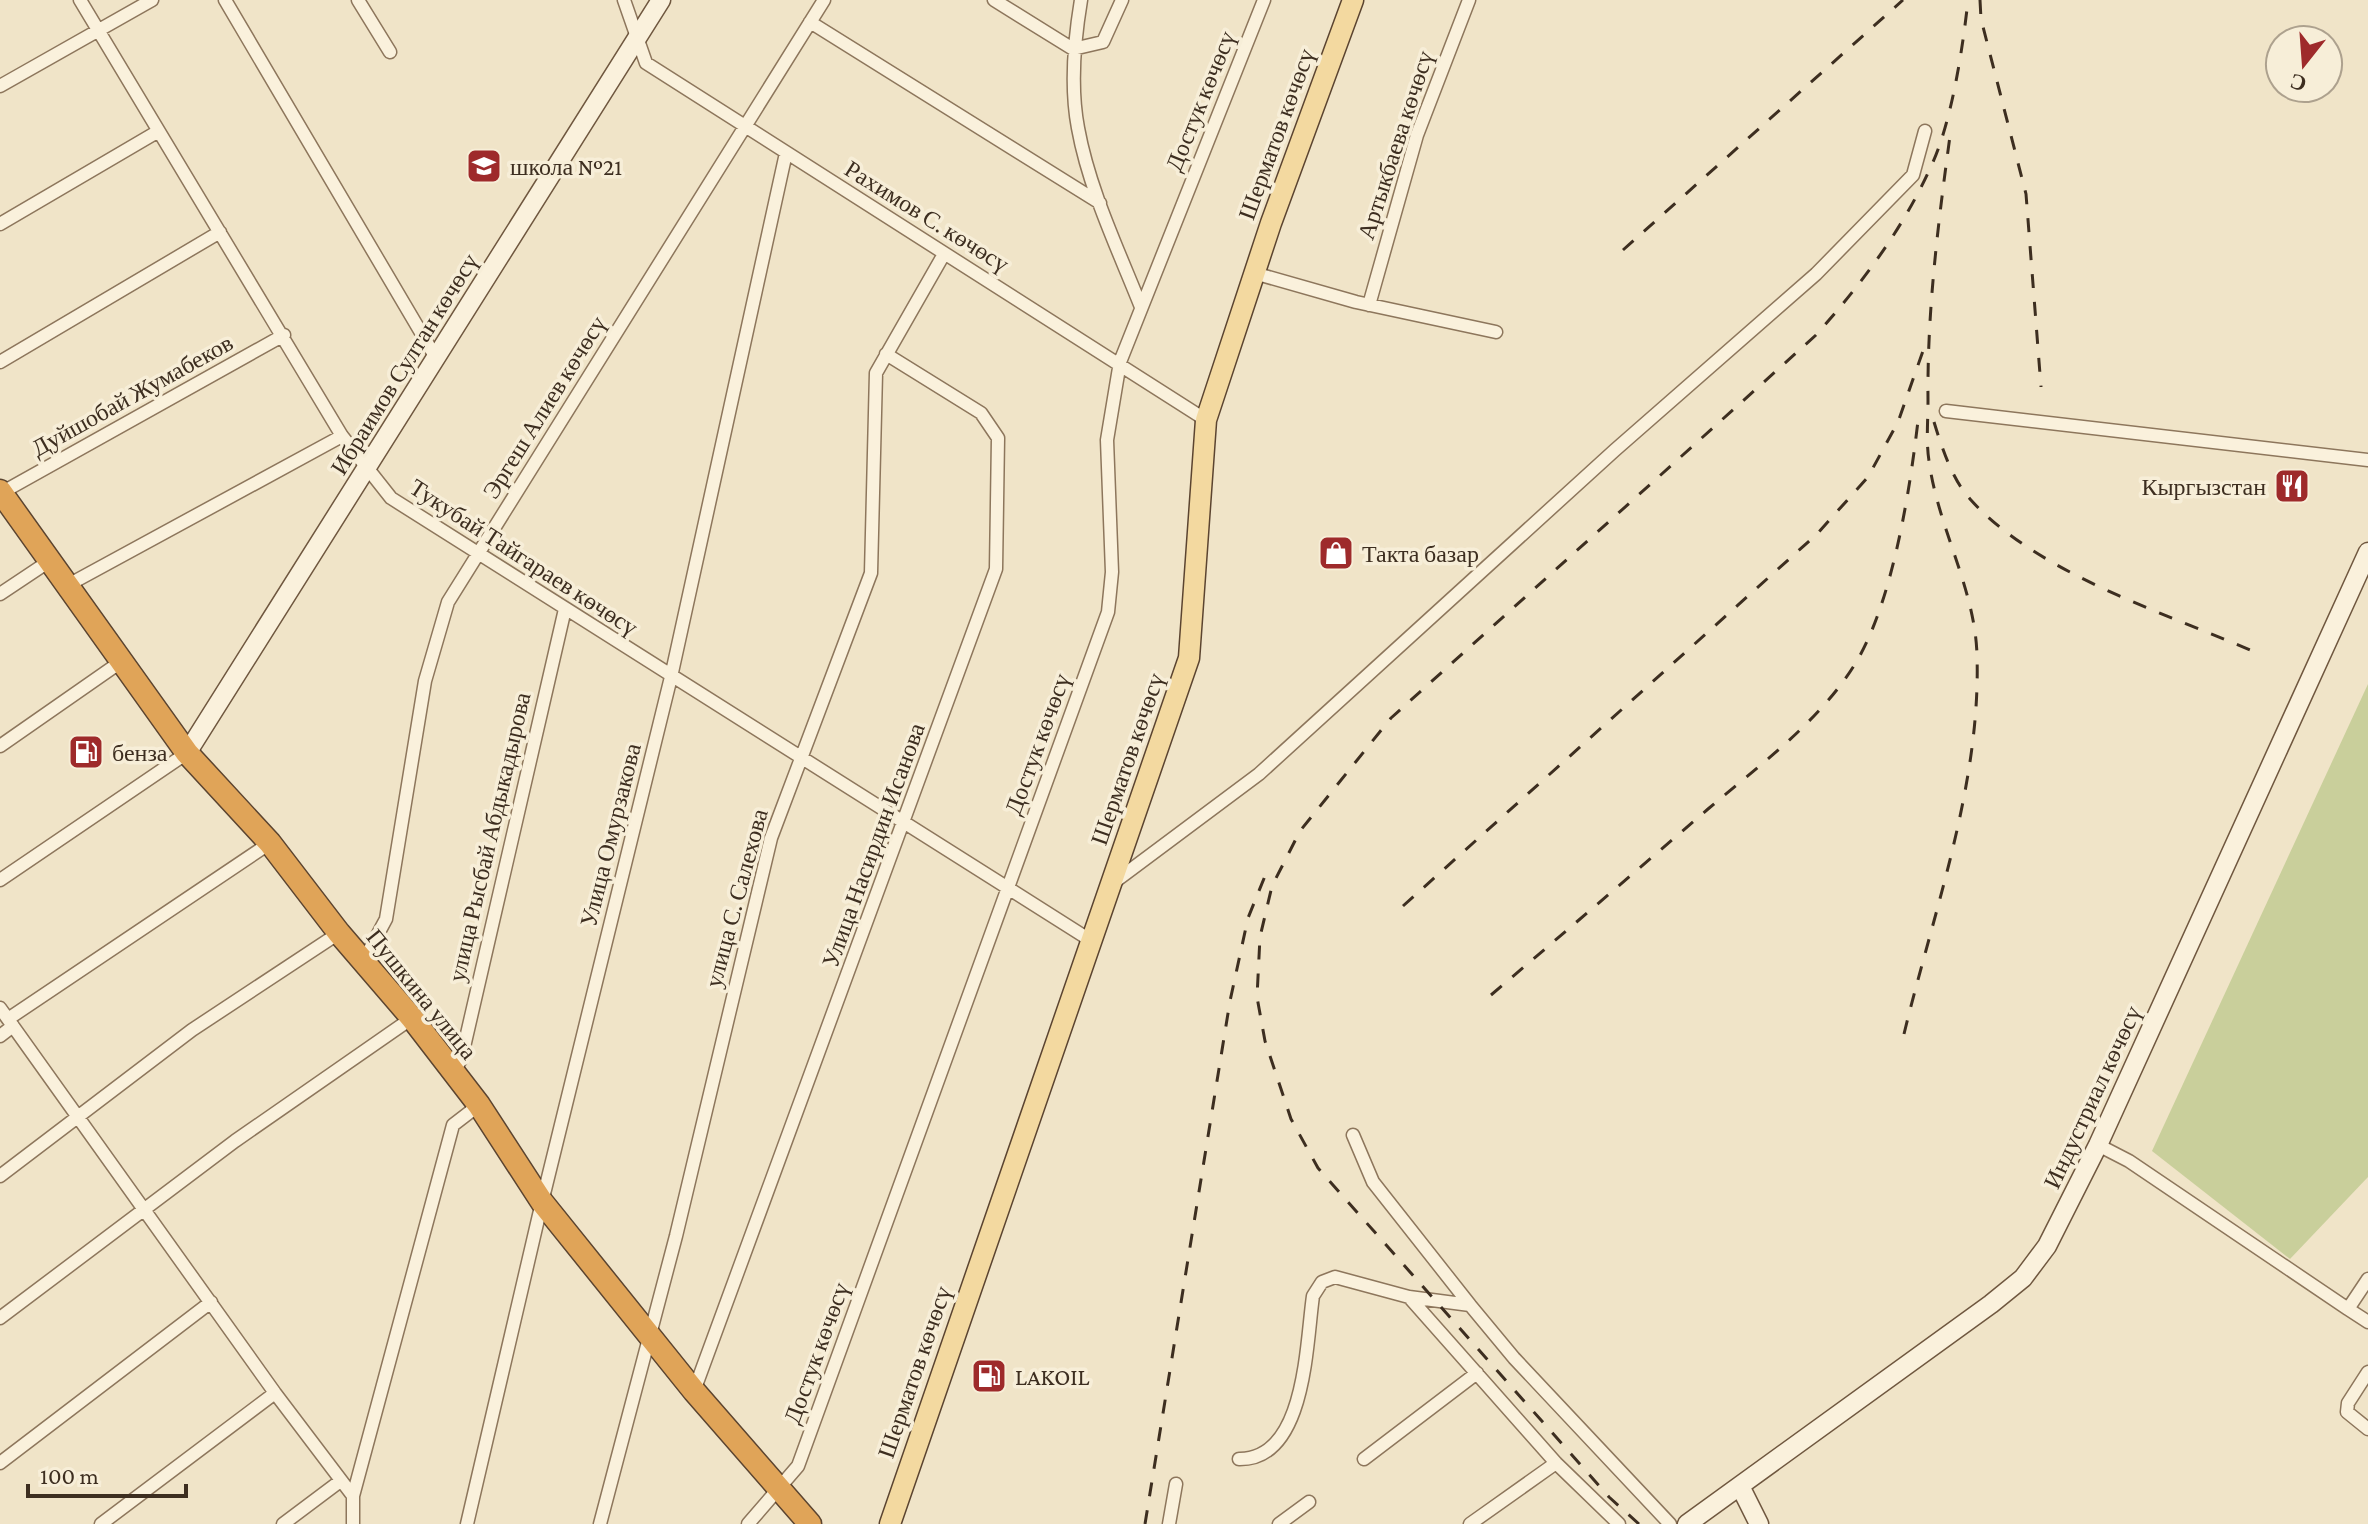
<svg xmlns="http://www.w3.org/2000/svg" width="2368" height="1524" viewBox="0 0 2368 1524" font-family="'Crimson Pro',serif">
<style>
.green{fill:#c9cf9b}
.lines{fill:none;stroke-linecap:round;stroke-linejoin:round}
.street-casing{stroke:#8d765c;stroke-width:15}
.secondary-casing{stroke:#6f573f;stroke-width:21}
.primary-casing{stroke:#5b4430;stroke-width:23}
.highway-casing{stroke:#5b4430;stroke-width:25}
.street{stroke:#faf1dc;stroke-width:12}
.secondary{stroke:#faf1dc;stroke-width:18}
.primary{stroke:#f3d9a0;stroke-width:20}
.highway{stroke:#e0a458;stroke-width:22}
.rail{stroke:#3d2e20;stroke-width:3;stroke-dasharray:14 14;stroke-linecap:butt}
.labels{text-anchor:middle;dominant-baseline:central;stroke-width:7;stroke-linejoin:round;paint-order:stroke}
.street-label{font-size:24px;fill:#3d2e20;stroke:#f7eed8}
.poi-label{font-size:24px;fill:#3d2e20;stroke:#f7eed8;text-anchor:start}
</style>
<rect width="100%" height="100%" fill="#f0e4c8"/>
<path class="green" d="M 2368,684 L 2368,1177 L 2290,1259 L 2152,1151 Z"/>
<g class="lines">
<defs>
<path id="street" d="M 80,0 L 342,436 L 391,498 L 1090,940
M 225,0 L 436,358
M 358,0 L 390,52
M 624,0 L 646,63 L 1206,420
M 994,0 L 1073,49 L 1103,42 L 1122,0
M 1081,0 C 1074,42 1070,86 1078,128 C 1089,189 1118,249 1141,307
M 810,22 L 1100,203
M 0,86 L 152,0
M 0,224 L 157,132
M 1254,273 L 1356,302 L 1496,332
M 1369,305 L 1417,135 L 1469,0
M 0,362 L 220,232
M 1946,411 L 2368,460
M 1,493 L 284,335
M 68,585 L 342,436
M 0,594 L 51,560
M 0,746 L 122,661
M 0,880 L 187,753
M 1113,883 L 1259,774 L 1615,450 L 1816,274 L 1913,175 L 1925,131
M 363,962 L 386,919 L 425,681 L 448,602 L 824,0
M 0,1008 L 275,1393 L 353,1496
M 8,1019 L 270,843
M 0,1036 L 13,1026
M 451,1073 L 461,1060 L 565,609
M 1353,1135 L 1373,1182 L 1470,1305 L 1514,1358 L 1670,1524
M 2098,1145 L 2129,1161 L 2348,1309 L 2368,1279
M 0,1176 L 192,1030 L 339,933
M 1409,1297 L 1556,1463 L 1619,1524
M 2348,1309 L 2368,1322
M 0,1318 L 235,1141 L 412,1018
M 2368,1372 L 2348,1403 L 2347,1412 L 2368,1429
M 694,1391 L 996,569 L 998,438 L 981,413 L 886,354
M 1239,1459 C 1306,1460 1306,1344 1313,1296 L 1322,1282 L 1335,1277 L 1409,1297 L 1470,1305
M 1364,1459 L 1477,1373
M 0,1463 L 211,1302
M 101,1524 L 275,1393
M 283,1524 L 339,1482
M 353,1524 L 353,1496 L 453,1125 L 479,1105
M 467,1524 L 542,1202 L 671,677 L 786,153
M 600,1524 L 676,1236 L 771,838 L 871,573 L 876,373 L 944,254
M 748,1524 L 798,1466 L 1108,612 L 1112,572 L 1107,440 L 1120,362 L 1264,0
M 1169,1524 L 1176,1484
M 1279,1524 L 1309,1502
M 1470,1524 L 1556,1463"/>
<path id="secondary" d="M 187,753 L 661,0
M 1740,1486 L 1759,1524
M 1687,1524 L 1991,1304 L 2023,1278 L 2047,1246 L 2098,1145 L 2368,552"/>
<path id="primary" d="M 890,1524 L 1189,658 L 1206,420 L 1271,223 L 1353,0"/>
<path id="highway" d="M 0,491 L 187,753 L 270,843 L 339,933 L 412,1018 L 479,1105 L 542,1202 L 694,1391 L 810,1524"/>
</defs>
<use href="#street" class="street-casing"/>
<use href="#secondary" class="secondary-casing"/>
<use href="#primary" class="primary-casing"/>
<use href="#highway" class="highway-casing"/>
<use href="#street" class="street"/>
<use href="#secondary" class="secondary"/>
<use href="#primary" class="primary"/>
<use href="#highway" class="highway"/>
<path class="rail" d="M 1980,0 L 1981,19 L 2026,194 L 2041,387
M 1623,250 L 1903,0
M 1934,422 C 1942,448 1952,479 1970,499 C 2036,573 2165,613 2255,652
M 1403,906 L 1817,534 L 1868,477 L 1898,422 L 1924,348
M 1491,995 C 1564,933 1636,871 1708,809 C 1761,764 1823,719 1858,659 C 1894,596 1911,484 1919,412
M 1904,1034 C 1934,910 1981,784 1977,655 C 1975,588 1938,528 1929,461 C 1926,442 1928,421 1928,401 C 1927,312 1938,224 1950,136
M 1145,1524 L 1230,1001 L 1248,918 L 1265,876
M 1639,1524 L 1609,1497 L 1318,1168 L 1291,1119 L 1265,1041 L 1257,997 L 1260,937 L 1272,886 L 1300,831 L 1391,718 L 1816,335 C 1863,282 1904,228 1933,162 C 1952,119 1963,47 1968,0"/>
</g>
<defs>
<symbol id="school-square" viewBox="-11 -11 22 22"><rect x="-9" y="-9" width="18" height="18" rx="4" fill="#9e2a2b" stroke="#f7eed8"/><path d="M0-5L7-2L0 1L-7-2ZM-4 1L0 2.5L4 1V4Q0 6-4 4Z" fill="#fff"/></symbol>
<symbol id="restaurant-square" viewBox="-11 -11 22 22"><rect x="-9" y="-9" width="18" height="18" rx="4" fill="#9e2a2b" stroke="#f7eed8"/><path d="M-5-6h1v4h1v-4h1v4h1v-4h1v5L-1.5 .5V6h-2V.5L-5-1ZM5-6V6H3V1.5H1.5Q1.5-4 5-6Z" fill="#fff"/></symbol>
<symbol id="shop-square" viewBox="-11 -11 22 22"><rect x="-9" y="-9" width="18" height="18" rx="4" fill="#9e2a2b" stroke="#f7eed8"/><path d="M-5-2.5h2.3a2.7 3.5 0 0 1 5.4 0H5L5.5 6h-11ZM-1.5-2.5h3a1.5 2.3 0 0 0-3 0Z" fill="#fff"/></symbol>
<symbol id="fuel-square" viewBox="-11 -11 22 22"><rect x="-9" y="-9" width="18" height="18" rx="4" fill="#9e2a2b" stroke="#f7eed8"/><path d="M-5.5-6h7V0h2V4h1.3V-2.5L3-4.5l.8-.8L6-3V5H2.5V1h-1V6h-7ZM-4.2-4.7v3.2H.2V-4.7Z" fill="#fff"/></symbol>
</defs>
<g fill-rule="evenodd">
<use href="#school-square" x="464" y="146" width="40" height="40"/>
<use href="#restaurant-square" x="2272" y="466" width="40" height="40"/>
<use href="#shop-square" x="1316" y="533" width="40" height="40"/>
<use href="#fuel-square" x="66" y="732" width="40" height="40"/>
<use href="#fuel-square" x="969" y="1356" width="40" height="40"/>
</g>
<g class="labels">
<g class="street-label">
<text transform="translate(1200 101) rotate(-68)">Достук көчөсү</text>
<text transform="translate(1276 134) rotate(-70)">Шерматов көчөсү</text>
<text transform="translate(1395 145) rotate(-72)">Артыкбаева көчөсү</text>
<text transform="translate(927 216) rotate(32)">Рахимов С. көчөсү</text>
<text transform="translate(404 364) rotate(-58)">Ибраимов Султан көчөсү</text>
<text transform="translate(132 395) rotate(-29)">Дуйшобай Жумабеков</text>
<text transform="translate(544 407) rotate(-58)">Эргеш Алиев көчөсү</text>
<text transform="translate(524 557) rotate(33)">Тукубай Тайгараев көчөсү</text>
<text transform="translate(1037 744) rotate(-70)">Достук көчөсү</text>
<text transform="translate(1127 759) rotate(-71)">Шерматов көчөсү</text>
<text transform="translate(610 835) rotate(-76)">Улица Омурзакова</text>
<text transform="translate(489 837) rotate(-77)">улица Рысбай Абдыкадырова</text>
<text transform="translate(873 845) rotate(-70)">Улица Насирдин Исанова</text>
<text transform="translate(736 898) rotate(-75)">улица С. Салехова</text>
<text transform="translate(422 994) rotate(51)">Пушкина улица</text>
<text transform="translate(2092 1097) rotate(-65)">Индустриал көчөсү</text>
<text transform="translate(816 1353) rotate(-70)">Достук көчөсү</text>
<text transform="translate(914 1372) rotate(-71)">Шерматов көчөсү</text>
</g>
<g class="poi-label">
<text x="510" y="166">школа №21</text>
<text x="2266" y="486" text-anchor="end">Кыргызстан</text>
<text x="1362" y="553">Такта базар</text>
<text x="112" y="752">бенза</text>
<text x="1015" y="1376">LAKOIL</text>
</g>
</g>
<g transform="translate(2304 64) rotate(197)"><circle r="38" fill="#f7eed8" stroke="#ada18e" stroke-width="2"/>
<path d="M0-6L14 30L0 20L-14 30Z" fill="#9e2a2b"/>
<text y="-12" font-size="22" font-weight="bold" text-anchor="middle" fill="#3d2e20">С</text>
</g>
<path d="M28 1484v12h158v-12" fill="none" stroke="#3d2e20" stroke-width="4"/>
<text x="40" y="1484" font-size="24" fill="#3d2e20" stroke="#f7eed8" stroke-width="6" paint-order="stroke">100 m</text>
</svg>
